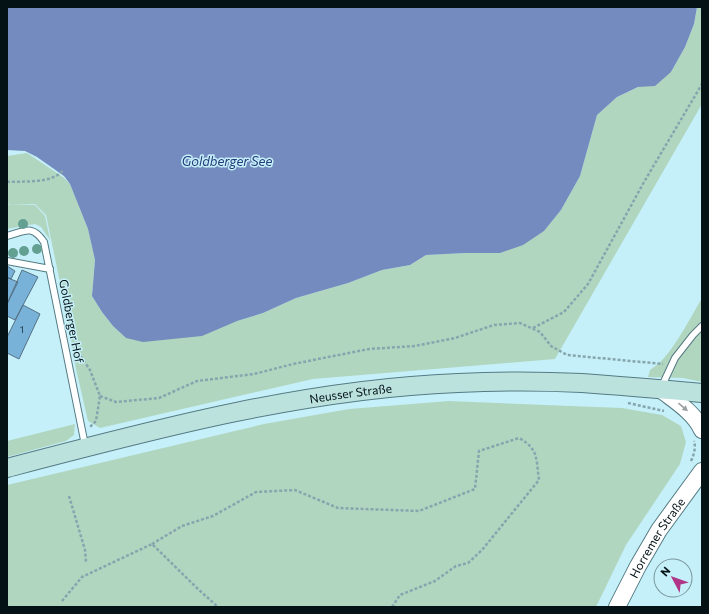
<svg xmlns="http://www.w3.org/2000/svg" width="709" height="614" viewBox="0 0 709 614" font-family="Commissioner,sans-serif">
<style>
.green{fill:#b1d6c0}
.water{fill:#738bbe}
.building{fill:#78b2d8;stroke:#557185}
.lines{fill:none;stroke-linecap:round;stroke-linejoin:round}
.service-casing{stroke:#547b83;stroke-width:8}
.tertiary-casing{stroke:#547b83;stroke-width:18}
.secondary-casing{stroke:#547b83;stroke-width:20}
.path{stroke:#86a6ae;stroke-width:2.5;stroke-dasharray:3 2;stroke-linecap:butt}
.service{stroke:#fff;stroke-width:6}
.tertiary{stroke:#fff;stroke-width:16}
.secondary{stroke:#bce2de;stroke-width:18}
.tree{fill:#63a092}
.oneway{fill:#9ba0a2}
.labels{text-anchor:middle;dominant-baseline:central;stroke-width:3;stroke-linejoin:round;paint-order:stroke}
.number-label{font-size:10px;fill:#213a46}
.street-label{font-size:12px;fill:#041216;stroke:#c6f0f9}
.water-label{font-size:13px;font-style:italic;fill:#223a7a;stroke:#c6f0f9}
</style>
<rect width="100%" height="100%" fill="#c6f0f9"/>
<path class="green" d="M 697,7 L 702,7 L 702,104 L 555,359 L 313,379 L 100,428 L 88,421 L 76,369 L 67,316 L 46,215 L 35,204 L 7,204 L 7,156 L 27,153 L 63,177 L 70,184 L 88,229 L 95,260 L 92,296 L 102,312 L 113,326 L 126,338 L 237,321 L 263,313 L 296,298 L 348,283 L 382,270 L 410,265 L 426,255 L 465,253 L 500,253 L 544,231 L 561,210 L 580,176 L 597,115 L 617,97 L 671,72 L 685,47 L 694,24 Z
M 11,204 L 35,205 L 45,216 L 50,240 L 41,227 L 35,224 L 7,229 L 7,205 Z
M 702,298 L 702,382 L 683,378 L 648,377 L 650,370 C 670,359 690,318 702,298 Z
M 449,401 L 622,408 L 662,415 L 681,426 L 686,442 L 680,464 L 626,545 L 596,607 L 7,607 L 7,485 L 264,424 L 349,409 Z
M 75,424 L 74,435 L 66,441 L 7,457 L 7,441 Z"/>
<path class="water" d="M 7,7 L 697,7 L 694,24 L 685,47 L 671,72 L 655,86 L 638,87 L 617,97 L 597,115 L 580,176 L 561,210 L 544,231 L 523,245 L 500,253 L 465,253 L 426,255 L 410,265 L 382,270 L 348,283 L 296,298 L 263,313 L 237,321 L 202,336 L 143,342 L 126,338 L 113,326 L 102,312 L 92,296 L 95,260 L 88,229 L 70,184 L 64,176 L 37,157 L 25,151 L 7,150 Z"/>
<path class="building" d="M 7,266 L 15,271 L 11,279 L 7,277 Z
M 22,270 L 38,277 L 15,320 L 7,316 L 7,304 Z
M 8,278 L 18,282 L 7,304 L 7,280 Z
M 23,305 L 40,314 L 19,359 L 7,353 L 7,337 Z"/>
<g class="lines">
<defs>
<path id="service" d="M 7,236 C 25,231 32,224 44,242 L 85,445
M 7,261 L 50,269
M 661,388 L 675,358 L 693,335 L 702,326"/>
<g id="tertiary">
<path d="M 660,389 C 675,401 694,412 702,430"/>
<path id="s1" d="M 617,607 L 638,566 L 659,530 L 702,471"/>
</g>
<g id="secondary">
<path id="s2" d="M 7,468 C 155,429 305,389 458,383 C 499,381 541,381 582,383 C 622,386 662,389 702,393"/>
</g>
</defs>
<use href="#service" class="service-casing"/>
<use href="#tertiary" class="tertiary-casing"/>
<use href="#secondary" class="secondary-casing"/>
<path class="path" d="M 7,182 C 23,181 53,184 63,170
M 533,328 L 564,312 L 588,284 L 644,182 L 702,84
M 75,348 L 90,370 L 100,396 L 96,421 L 90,427
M 100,396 L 116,402 L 159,398 L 197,381 L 254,374 L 293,364 L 369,349 L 415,346 L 455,338 L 494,325 L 520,323 L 540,332 L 551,346 L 567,355 L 663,364
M 628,403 L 664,411
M 691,461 C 694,455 696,447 694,441
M 69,496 L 85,550 L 86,562
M 152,544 L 182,526 L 213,516 L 256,492 L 295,490 L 338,508 L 419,511 L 475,489 L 479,451 L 519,438 C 539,449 536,459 539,480 L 482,550 L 468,563 L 456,566 L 435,581 L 400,595 L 392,607
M 62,601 L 82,577 L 152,544 L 198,589 L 218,607"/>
<use href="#service" class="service"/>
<use href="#tertiary" class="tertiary"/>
<use href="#secondary" class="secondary"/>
</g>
<g class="tree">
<circle cx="23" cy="224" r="5"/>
<circle cx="37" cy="249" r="5"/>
<circle cx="24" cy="251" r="5"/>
<circle cx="13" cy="253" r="5"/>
</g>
<defs><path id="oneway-solid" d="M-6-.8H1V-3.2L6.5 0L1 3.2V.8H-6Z"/></defs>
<use class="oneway" href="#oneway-solid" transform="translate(683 407) rotate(40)"/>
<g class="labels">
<g class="number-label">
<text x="22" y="329">1</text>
</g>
<g class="street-label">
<text transform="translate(72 321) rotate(79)">Goldberger Hof</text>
<text stroke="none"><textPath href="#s2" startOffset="352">Neusser Straße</textPath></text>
<text stroke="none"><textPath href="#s1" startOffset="80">Horremer Straße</textPath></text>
</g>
<g class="water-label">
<text x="227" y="161">Goldberger See</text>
</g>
</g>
<rect width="709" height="614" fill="none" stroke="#041216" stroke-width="16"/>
<g transform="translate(673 578) rotate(311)"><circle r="19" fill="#c6f0f9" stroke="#78979e"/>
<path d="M0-3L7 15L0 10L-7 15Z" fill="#b13586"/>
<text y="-6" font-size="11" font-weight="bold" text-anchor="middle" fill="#041216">N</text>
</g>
</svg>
